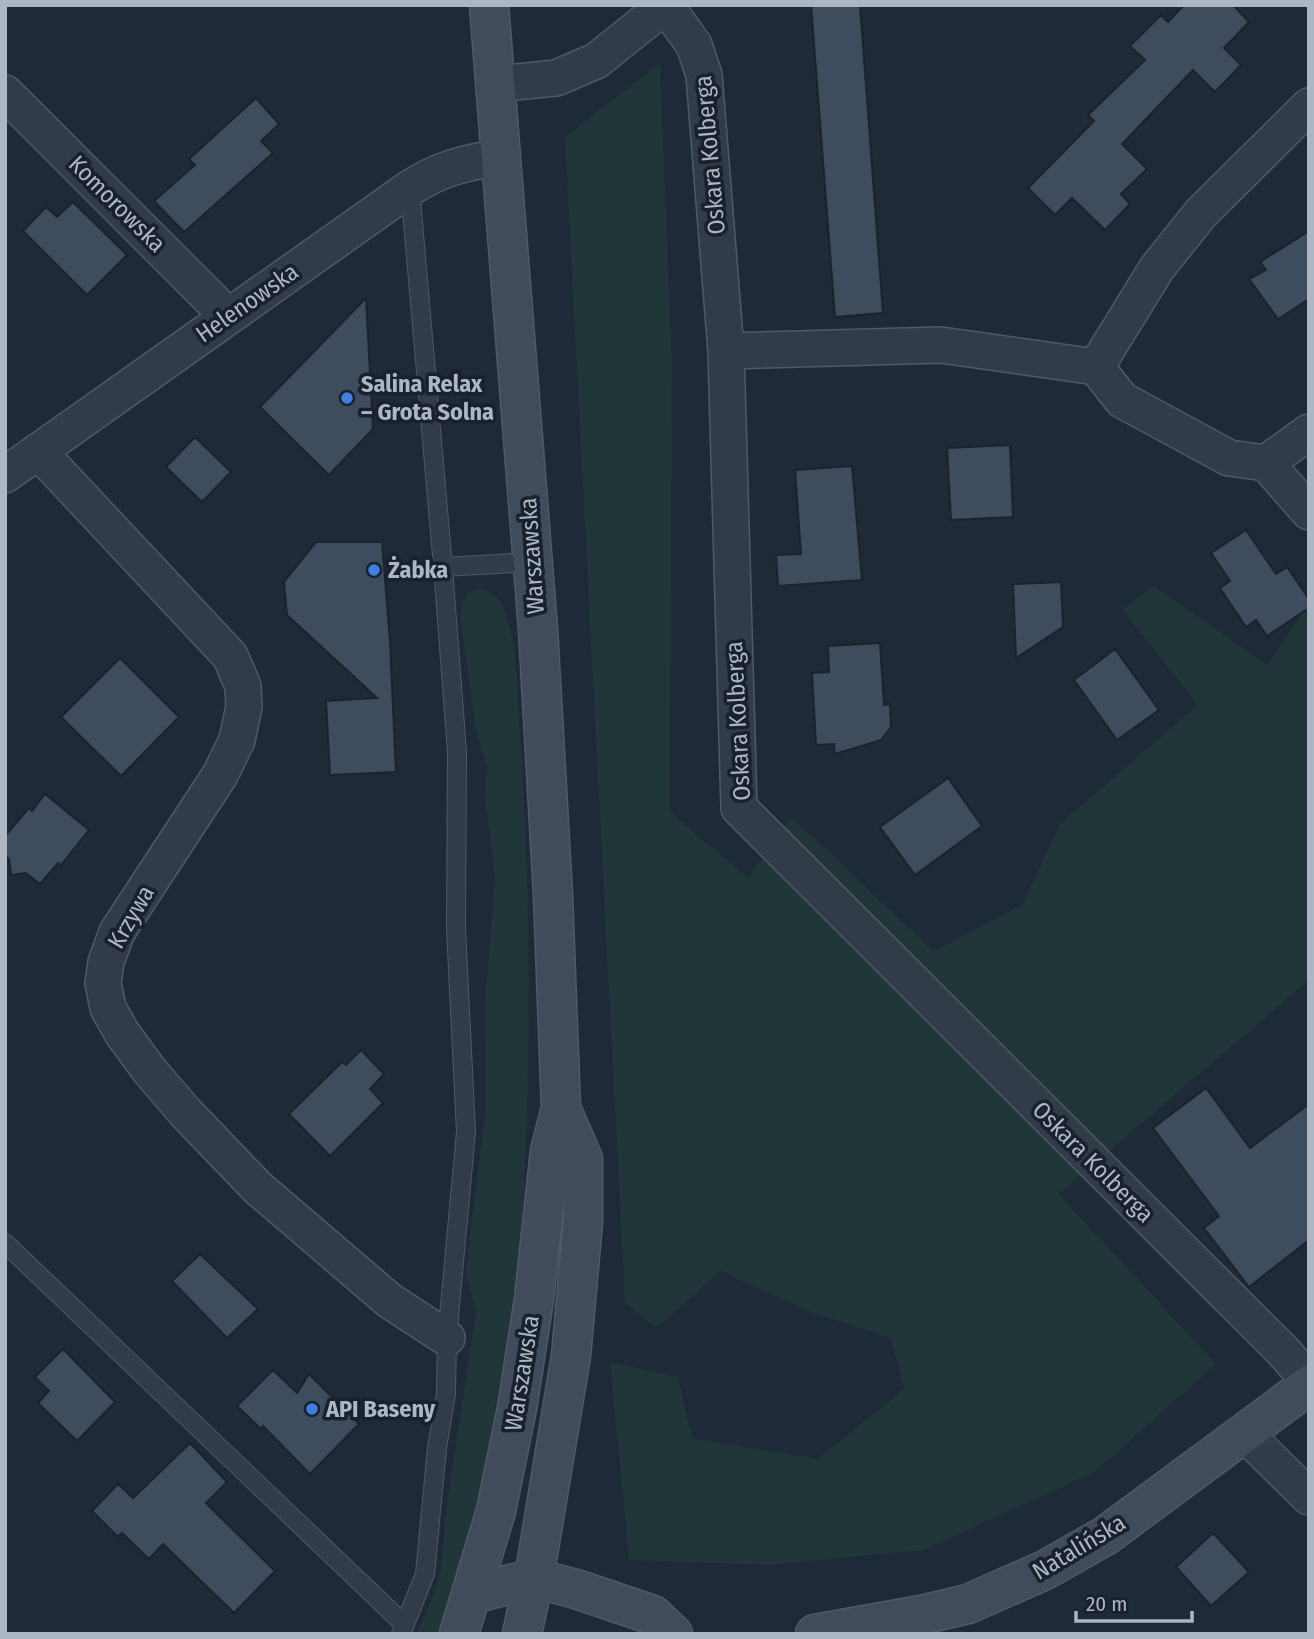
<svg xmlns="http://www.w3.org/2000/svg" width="1314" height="1639" viewBox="0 0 1314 1639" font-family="'Fira Sans Condensed',sans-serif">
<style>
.green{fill:#203638}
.building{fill:#3f4c5d;stroke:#1a232e;stroke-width:2}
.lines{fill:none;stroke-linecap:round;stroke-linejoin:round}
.service-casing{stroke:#505966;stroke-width:20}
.minor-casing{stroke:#505966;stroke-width:38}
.secondary-casing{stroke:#505966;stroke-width:41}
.service{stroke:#323c48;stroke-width:18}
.minor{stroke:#323c48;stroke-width:35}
.secondary{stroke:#404b5b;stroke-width:38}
.shop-dot{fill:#3f7fe0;stroke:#18212c;stroke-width:2.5}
.labels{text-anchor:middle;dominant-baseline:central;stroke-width:7;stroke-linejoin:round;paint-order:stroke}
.street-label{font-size:24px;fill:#acb6c5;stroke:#18212c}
.poi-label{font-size:24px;font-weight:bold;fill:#acb6c5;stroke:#18212c;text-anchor:start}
</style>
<rect width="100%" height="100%" fill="#1e2a37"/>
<path class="green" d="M 660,63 L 672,364 L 670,812 L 748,878 L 792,817 L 933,951 L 1022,905 L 1060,824 L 1198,705 L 1122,609 L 1154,586 L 1267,665 L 1309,603 L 1309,980 L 1059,1194 L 1216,1364 L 1095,1472 L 924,1550 L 769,1565 L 629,1560 L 610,1362 L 678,1377 L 692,1438 L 818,1459 L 904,1389 L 891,1338 L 811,1312 L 721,1271 L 656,1328 L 625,1302 L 565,137 Z
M 481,589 C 491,592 497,596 502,605 C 519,640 517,693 520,731 C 528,842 530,953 528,1063 C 527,1137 525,1209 515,1282 C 499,1403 476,1516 445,1634 L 416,1634 L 431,1602 L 441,1568 L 446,1510 L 476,1311 L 467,1280 L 466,1267 L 486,1107 L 485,1002 L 495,878 L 485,795 L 487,766 L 476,731 L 460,617 L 462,603 L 469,592 Z"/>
<path class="building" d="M 811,5 L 860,5 L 883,313 L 835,317 Z
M 1184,5 L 1233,5 L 1249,22 L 1224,48 L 1241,65 L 1215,92 L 1193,70 L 1122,144 L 1147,169 L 1121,194 L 1130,204 L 1105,230 L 1072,198 L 1055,215 L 1028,188 L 1094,121 L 1088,115 L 1145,60 L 1130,46 L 1161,15 L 1168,22 Z
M 256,98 L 279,124 L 261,141 L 273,153 L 184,232 L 154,201 L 195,165 L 189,159 Z
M 73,202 L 127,255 L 87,295 L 23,231 L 46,207 L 57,217 Z
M 1309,231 L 1309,299 L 1278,319 L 1249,279 L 1266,270 L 1260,262 Z
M 366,298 L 373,429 L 329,475 L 260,407 Z
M 195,437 L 231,472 L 202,502 L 166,467 Z
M 1010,445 L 1013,517 L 951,520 L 947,448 Z
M 852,466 L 862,580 L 778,586 L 776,555 L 801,554 L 795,470 Z
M 1246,530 L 1276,574 L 1287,567 L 1309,599 L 1309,608 L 1267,636 L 1256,620 L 1246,627 L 1220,588 L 1230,581 L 1211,553 Z
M 316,542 L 382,542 L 390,641 L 396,772 L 330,775 L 326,701 L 377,698 L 287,615 L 284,582 Z
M 1061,582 L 1063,627 L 1016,658 L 1013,584 Z
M 880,643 L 884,705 L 890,704 L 891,727 L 881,740 L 835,754 L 834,744 L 816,745 L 812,673 L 829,672 L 828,646 Z
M 1115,649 L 1159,710 L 1117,740 L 1074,680 Z
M 120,658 L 179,717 L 121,776 L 61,717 Z
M 948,778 L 982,826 L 915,875 L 880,827 Z
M 45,794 L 89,830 L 61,865 L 58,863 L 40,884 L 26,873 L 11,875 L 9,859 L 5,856 L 5,836 L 29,808 L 32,811 Z
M 361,1050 L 384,1074 L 370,1089 L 383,1103 L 330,1156 L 289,1114 L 342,1062 L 346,1065 Z
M 1206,1088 L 1250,1148 L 1309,1104 L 1309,1240 L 1249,1287 L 1204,1228 L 1219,1216 L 1153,1128 Z
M 200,1254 L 258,1309 L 227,1338 L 172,1281 Z
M 63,1349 L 115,1402 L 77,1441 L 38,1403 L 49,1391 L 35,1377 Z
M 273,1370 L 297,1393 L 309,1374 L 359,1424 L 310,1474 L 263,1426 L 261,1429 L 237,1406 Z
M 190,1443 L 227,1482 L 206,1503 L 275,1571 L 234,1613 L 163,1544 L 149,1559 L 122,1533 L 118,1537 L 92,1511 L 118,1484 L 133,1498 Z
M 1213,1533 L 1249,1572 L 1211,1606 L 1176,1567 Z"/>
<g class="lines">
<defs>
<path id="service" d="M 443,567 L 533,562
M 5,1243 L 405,1625
M 401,1634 L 425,1574 L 437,1448 L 446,1394 L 447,1338 L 466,1132 L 456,928 L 457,752 L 443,567 L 410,188"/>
<path id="minor" d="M 666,6 L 694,45 L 704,75 L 726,351 L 739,808 L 1283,1351 L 1309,1381
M 495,84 L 556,78 L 596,61 L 666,5
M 5,93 L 228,316
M 1309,106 L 1201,213 L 1157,268 L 1096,367 L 1122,400 L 1229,458 L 1266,463 L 1309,432
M 726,351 L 941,345 L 1096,367
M 38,451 L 230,656 L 243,686 L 244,707 L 237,740 L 220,775 L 117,932 L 106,962 L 103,983 L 108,1008 L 122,1033 L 149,1070 L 185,1112 L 258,1188 L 390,1301 L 447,1338
M 1266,463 L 1309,512
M 5,475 L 410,188 C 441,168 465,163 500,157
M 1245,1434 L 1309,1497"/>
<path id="secondary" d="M 473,1594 L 534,1578 L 576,1589 L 653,1615 L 673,1634
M 459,1634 L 496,1511 L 517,1408 L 534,1299 L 550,1151 L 561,1108 L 553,895 L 538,629 L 489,5
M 522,1634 L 534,1578 L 571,1356 L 583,1222 L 583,1159 L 561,1108
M 815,1634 L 921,1615 L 968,1604 L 1045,1570 L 1105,1536 L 1309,1385"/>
</defs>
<use href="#service" class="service-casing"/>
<use href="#minor" class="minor-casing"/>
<use href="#secondary" class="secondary-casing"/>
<use href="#service" class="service"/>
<use href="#minor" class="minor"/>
<use href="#secondary" class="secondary"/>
</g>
<g class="shop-dot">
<circle cx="347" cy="398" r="7"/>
<circle cx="374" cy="570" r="7"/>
<circle cx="312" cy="1409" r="7"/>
</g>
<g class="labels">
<g class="street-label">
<text transform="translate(710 155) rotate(-95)">Oskara Kolberga</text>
<text transform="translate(117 204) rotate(45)">Komorowska</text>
<text transform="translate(247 303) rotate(-35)">Helenowska</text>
<text transform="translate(532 556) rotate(-94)">Warszawska</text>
<text transform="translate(738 721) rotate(-93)">Oskara Kolberga</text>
<text transform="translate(131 917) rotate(-60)">Krzywa</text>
<text transform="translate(1093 1162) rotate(45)">Oskara Kolberga</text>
<text transform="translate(522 1373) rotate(-81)">Warszawska</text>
<text transform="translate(1079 1547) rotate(-31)">Natalińska</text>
</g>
<g class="poi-label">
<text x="361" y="384">Salina Relax<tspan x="361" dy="28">– Grota Solna</tspan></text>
<text x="388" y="570">Żabka</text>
<text x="326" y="1409">API Baseny</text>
</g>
</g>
<rect width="1314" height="1639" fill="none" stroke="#acb6c5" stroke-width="14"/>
<path d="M1076 1611v10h116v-10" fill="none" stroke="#acb6c5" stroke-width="3.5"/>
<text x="1086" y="1611" font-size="21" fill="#acb6c5" stroke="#18212c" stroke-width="5" paint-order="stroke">20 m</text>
</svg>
